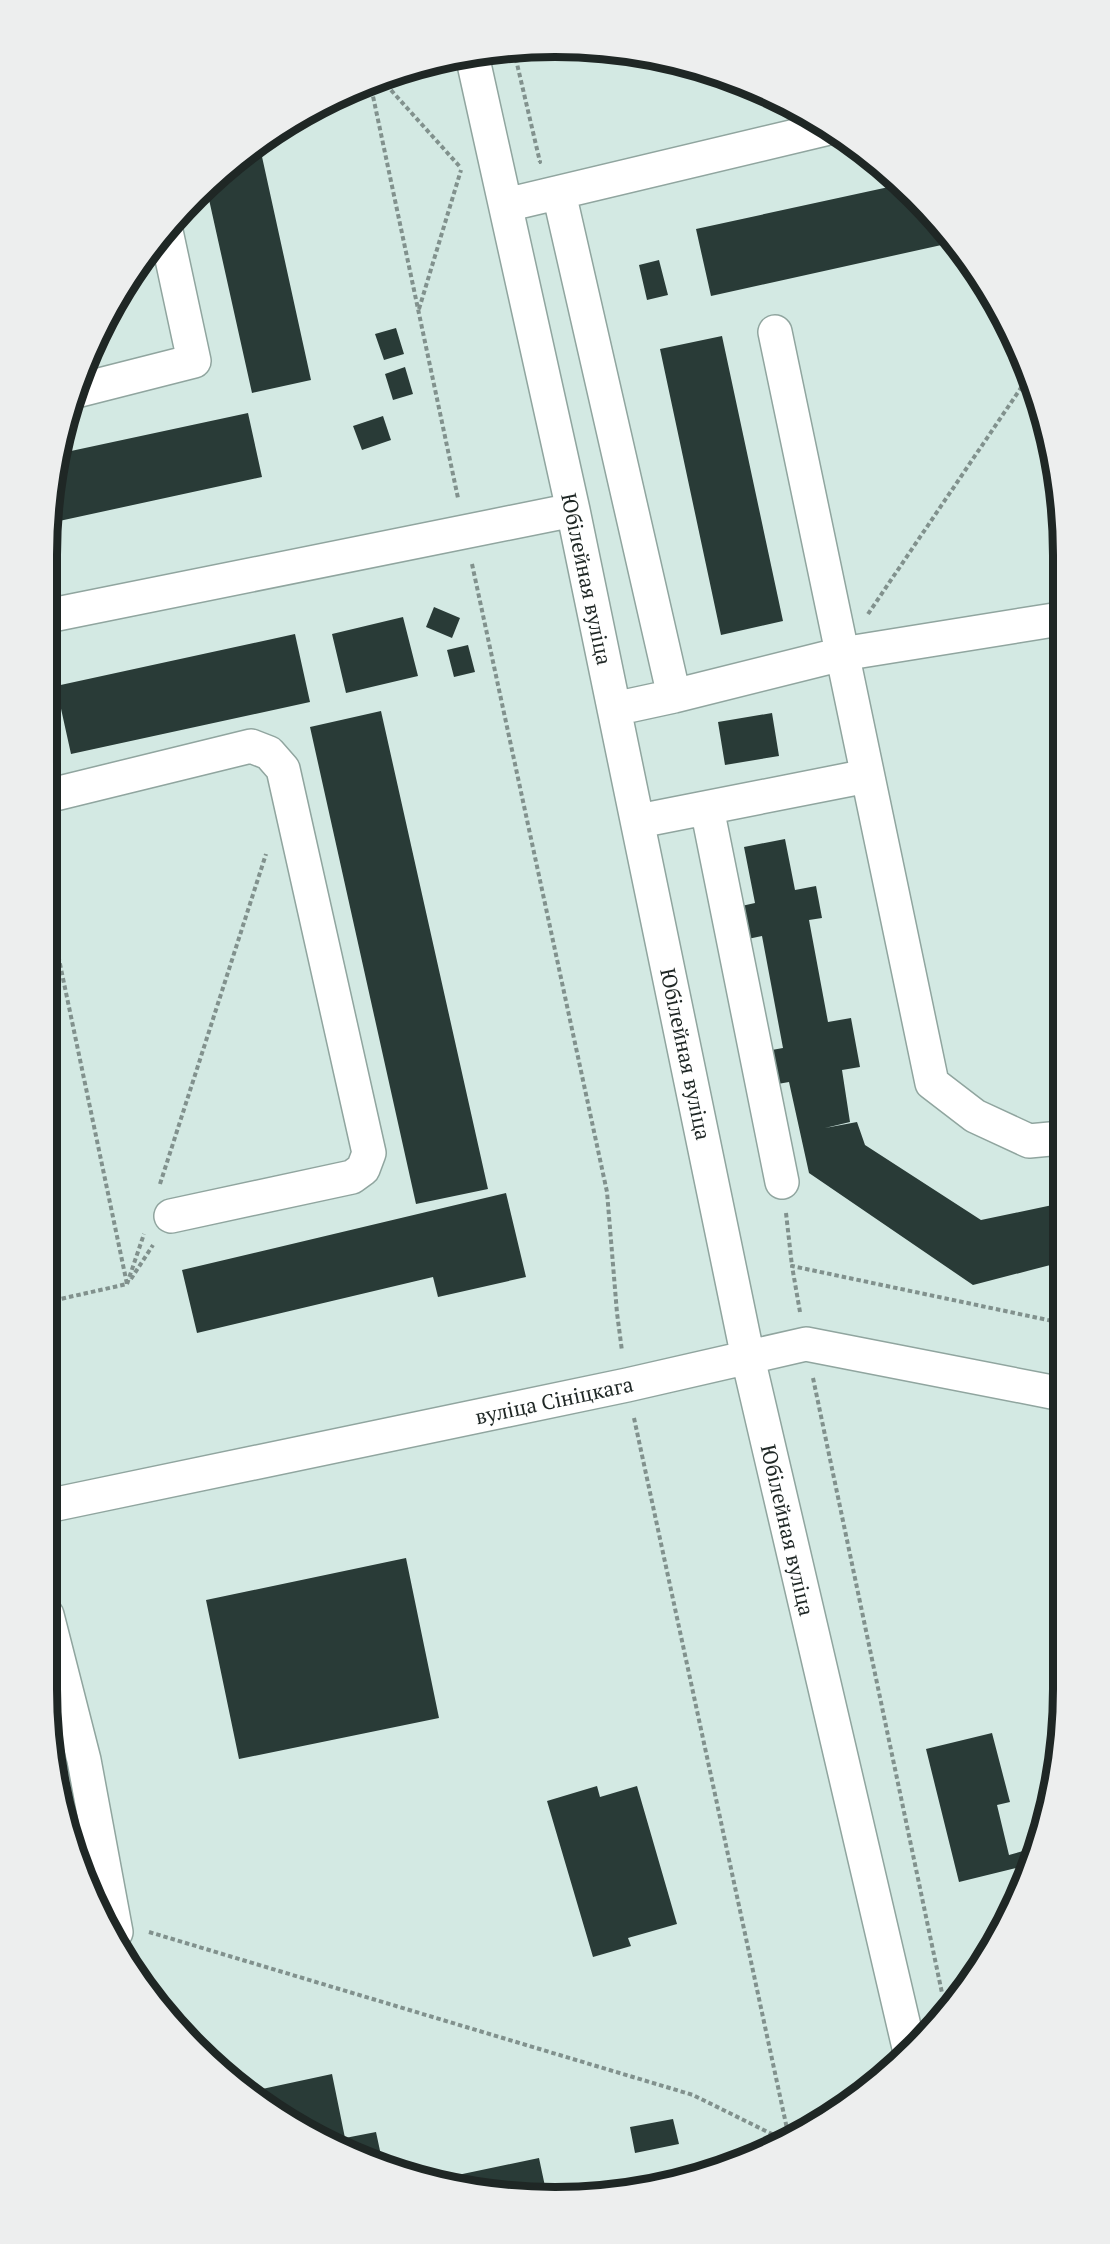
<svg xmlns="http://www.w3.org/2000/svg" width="1110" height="2244" viewBox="0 0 1110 2244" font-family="'PT Serif',serif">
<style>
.building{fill:#293b37}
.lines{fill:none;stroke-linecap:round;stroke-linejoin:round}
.minor-casing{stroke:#90a59f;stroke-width:36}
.path{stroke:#81918d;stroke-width:4;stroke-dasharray:4.5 3;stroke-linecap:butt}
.minor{stroke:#fff;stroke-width:33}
.labels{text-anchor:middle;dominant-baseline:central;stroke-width:6;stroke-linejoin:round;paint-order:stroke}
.street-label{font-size:21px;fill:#1f2725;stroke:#fff}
.rim{fill:none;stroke:#1f2725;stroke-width:8}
</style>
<rect width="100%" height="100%" fill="#d3e9e3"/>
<path class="building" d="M 259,143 L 311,380 L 252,393 L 206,186 Z
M 898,185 L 955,242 L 711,296 L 696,229 Z
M 659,260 L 668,295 L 647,300 L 639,265 Z
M 396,328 L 404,354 L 384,360 L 375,334 Z
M 722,336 L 783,621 L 721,635 L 660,349 Z
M 405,367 L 413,394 L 393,400 L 385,374 Z
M 248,413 L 262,477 L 50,523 L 57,454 Z
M 383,416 L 391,440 L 362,450 L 353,426 Z
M 434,607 L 460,618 L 452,638 L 426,627 Z
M 403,617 L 418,676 L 346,693 L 332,634 Z
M 295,634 L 310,702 L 71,754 L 56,686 Z
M 468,645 L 475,672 L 454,677 L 447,650 Z
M 381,711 L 488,1189 L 416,1204 L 310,727 Z
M 772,713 L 779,756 L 725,765 L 718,722 Z
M 785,839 L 795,890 L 816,886 L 822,918 L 809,920 L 828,1022 L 851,1018 L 860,1067 L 842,1070 L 850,1122 L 825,1128 L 857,1122 L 865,1145 L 981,1220 L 1062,1203 L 1062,1262 L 973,1285 L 809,1173 L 789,1082 L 772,1085 L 766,1051 L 783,1048 L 762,936 L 743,940 L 737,907 L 755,903 L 744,847 Z
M 506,1193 L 526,1277 L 438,1297 L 433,1277 L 197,1333 L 182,1270 Z
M 406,1558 L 439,1718 L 239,1759 L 206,1600 Z
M 992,1733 L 1010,1802 L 997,1805 L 1009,1855 L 1030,1849 L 1032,1858 L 1027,1875 L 1019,1877 L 1016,1868 L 959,1882 L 926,1749 Z
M 597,1786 L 600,1797 L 637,1786 L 677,1924 L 628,1938 L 631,1946 L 593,1957 L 547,1801 Z
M 207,2058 L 231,2072 L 234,2081 L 220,2072 Z
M 332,2074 L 345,2138 L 376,2132 L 382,2160 L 300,2129 L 248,2092 Z
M 673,2119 L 679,2144 L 635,2153 L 630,2127 Z
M 539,2158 L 546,2191 L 455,2188 L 434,2180 Z"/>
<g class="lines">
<defs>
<path id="minor" d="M 472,55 L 573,510 L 748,1358 L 910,2052
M 559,193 L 674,696 L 842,654 L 1060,619
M 506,205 L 825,129
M 775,332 L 932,1083 L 975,1116 L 1029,1141 L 1061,1138
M 76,391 L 194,361 L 166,231
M 47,616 L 573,510
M 614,709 L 674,696
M 47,796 L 251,746 L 269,753 L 283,769 L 369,1153 L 363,1169 L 352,1177 L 171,1216
M 707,808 L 782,1182
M 639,821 L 867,776
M 47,1506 L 627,1385 L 806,1344 L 1062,1394
M 47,1615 L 84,1760 L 116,1932"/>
</defs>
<use href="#minor" class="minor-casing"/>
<path class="path" d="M 514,51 L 540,162 L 539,162
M 381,79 L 461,168
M 370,82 L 458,498
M 419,309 L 461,170
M 472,564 L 607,1192 L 617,1313 L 622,1351
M 868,614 L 1029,376
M 160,1184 L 266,854
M 786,1213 L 792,1266
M 131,1279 L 153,1245
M 127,1284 L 144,1234
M 47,1302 L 127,1284 L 47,902
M 800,1312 L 792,1266 L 1062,1323
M 813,1378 L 942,1993
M 634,1418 L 789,2138
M 149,1932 L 693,2095 L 786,2141"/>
<use href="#minor" class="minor"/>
</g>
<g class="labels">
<g class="street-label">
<text transform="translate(587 579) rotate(78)">Юбілейная вуліца</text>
<text transform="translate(686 1054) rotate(78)">Юбілейная вуліца</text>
<text transform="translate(554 1400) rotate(-12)">вуліца Сініцкага</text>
<text transform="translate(788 1530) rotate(77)">Юбілейная вуліца</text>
</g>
</g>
<path d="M0 0H1110V2244H0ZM555 57H555A498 498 0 0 1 1053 555V1689A498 498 0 0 1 555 2187H555A498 498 0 0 1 57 1689V555A498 498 0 0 1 555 57Z" fill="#edeeee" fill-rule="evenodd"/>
<path class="rim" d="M555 57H555A498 498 0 0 1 1053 555V1689A498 498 0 0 1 555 2187H555A498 498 0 0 1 57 1689V555A498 498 0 0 1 555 57Z"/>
</svg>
